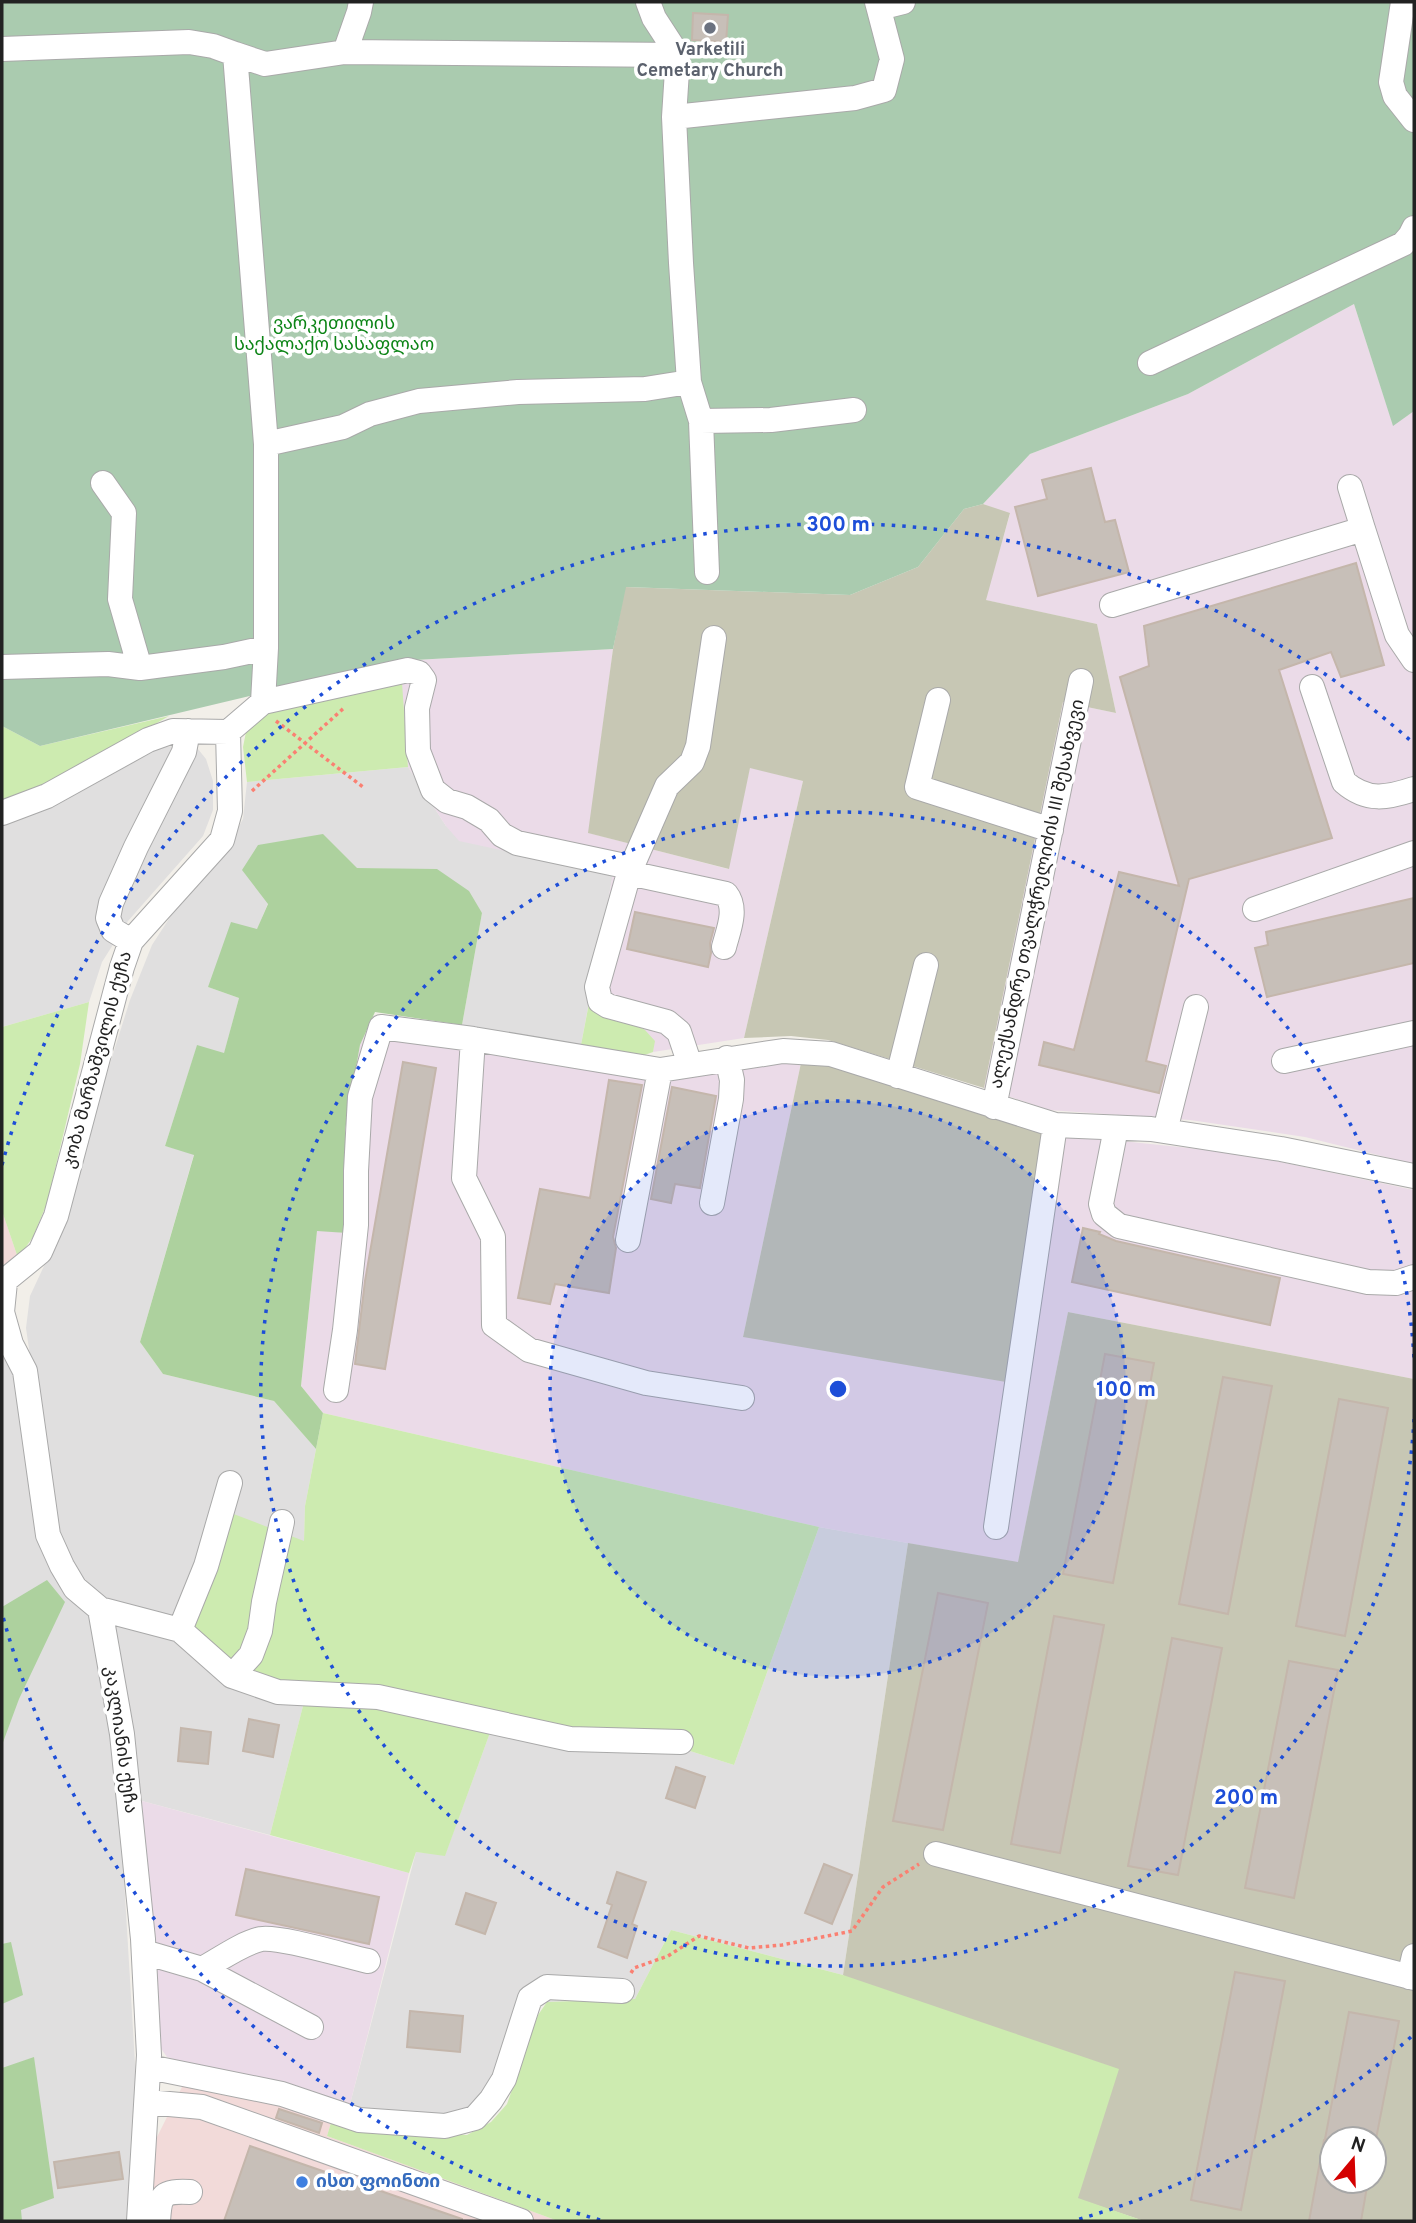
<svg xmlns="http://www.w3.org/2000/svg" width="1416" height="2223" viewBox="0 0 1416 2223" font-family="Overpass,'Noto Sans Georgian',sans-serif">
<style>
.residential{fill:#e0dfdf}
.commercial{fill:#f2dad9}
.industrial{fill:#ebdbe8}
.construction{fill:#c7c7b4;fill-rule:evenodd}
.grass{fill:#cdebb0}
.forest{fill:#add19e}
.cemetery{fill:#aacbaf}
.building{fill:#c7bfb8;stroke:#c4b6ab;stroke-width:2}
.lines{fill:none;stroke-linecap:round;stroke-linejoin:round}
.minor-casing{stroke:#a9a9a9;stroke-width:26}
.path{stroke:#fa8072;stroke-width:3.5;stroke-dasharray:3.5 3.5;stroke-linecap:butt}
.minor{stroke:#fff;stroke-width:24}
.ring{fill:none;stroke:#1d4ed8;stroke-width:3.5;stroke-dasharray:3.5 7}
.worship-dot{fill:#6b7280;stroke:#fff;stroke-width:2.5}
.shop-dot{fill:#3f7fe0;stroke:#fff;stroke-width:2.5}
.labels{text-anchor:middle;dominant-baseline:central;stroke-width:7;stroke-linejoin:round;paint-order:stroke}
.worship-label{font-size:18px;font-weight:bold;fill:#5b616d;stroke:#fff}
.park-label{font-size:18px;fill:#0c8416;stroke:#fff}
.street-label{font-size:18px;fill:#222;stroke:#fff}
.shop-label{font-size:18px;font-weight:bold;fill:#366cbe;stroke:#fff;text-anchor:start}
.centre{fill:#1d4ed8;stroke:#fff;stroke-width:3.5}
.ring-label{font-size:21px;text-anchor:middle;font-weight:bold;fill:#1d4ed8;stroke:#fff;stroke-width:7;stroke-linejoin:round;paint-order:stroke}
</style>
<rect width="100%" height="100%" fill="#f2efe9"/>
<path class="residential" d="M 194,744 L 206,759 L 213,781 L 213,810 L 203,836 L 128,921 L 102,962 L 89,1002 L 2,1027 L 2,822 L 141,753 L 164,747 Z
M 408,767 L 446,826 L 613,874 L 581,1045 L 462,1025 L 482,913 L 437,870 L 356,868 L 268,903 L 257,930 L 208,987 L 239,998 L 224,1054 L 197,1046 L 165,1146 L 194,1154 L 140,1342 L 163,1374 L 274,1401 L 316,1449 L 305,1506 L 304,1541 L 190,1629 L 105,1598 L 78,1577 L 55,1532 L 26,1328 L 30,1296 L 51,1251 L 130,1000 L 152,945 L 187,891 L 230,842 L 243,819 L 247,782 Z
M 2,1348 L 17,1366 L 35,1510 L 97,1627 L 116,1745 L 139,2130 L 134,2221 L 2,2221 Z
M 819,1527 L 908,1543 L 843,1975 L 671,1930 L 635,1999 L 547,2002 L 521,1995 L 494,2078 L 474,2106 L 454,2116 L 349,2108 L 416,1852 L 445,1855 L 491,1730 L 565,1747 L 690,1751 L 734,1765 Z
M 110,1621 L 175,1634 L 304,1702 L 270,1835 L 142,1801 Z"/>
<path class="commercial" d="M 2,1211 L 18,1258 L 2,1265 Z
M 185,2081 L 333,2116 L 327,2136 L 558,2221 L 148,2221 L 154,2143 Z"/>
<path class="industrial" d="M 1354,304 L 1393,425 L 1414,411 L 1414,1164 L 1305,1137 L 1190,1120 L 1049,1110 L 984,1088 L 1063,702 L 1116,713 L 1097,624 L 985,600 L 1010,514 L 983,504 L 1030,454 L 1188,394 Z
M 613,649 L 589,833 L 728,869 L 750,767 L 803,781 L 744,1038 L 653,1052 L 654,1041 L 626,1020 L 590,998 L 613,874 L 459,841 L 446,826 L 408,767 L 396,661 Z
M 366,1031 L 641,1075 L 755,1064 L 801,1063 L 743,1337 L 1063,1138 L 1092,1138 L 1238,1153 L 1414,1190 L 1414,1379 L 1068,1312 L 1018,1563 L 819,1527 L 323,1413 L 301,1386 L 317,1230 L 347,1233 L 345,1130 L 360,1045 Z
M 142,1801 L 409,1873 L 349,2108 L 198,2066 L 167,2057 L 160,2047 Z"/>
<path class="construction" d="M 983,504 L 1010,513 L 986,600 L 1097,624 L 1116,713 L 1063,702 L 984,1088 L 828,1040 L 791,1036 L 744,1038 L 803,781 L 750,768 L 729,869 L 588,833 L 613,649 L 625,587 L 850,595 L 918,567 L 964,509 Z
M 801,1063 L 834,1066 L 1046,1132 L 1006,1382 L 743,1337 Z
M 1068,1312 L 1414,1379 L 1414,2221 L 1144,2221 L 1078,2199 L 843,1975 L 908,1543 L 1018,1562 ZM 1332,2139 L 1374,2139 L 1374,2181 L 1332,2181 Z"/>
<path class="grass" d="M 402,683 L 408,767 L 247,782 L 243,747 L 246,732 L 266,710 Z
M 169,716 L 48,786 L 2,805 L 2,726 L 40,746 Z
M 590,998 L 645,1030 L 655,1041 L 653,1052 L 639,1057 L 581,1045 Z
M 89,1002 L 80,1064 L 47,1203 L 33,1237 L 18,1258 L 2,1211 L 2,1027 Z
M 323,1413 L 819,1527 L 734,1765 L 690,1751 L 692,1737 L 568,1730 L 262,1678 L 218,1650 L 190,1629 L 231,1513 L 304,1541 L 305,1506 Z
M 304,1702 L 373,1704 L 491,1730 L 445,1856 L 416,1852 L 409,1873 L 270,1835 Z
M 671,1930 L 843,1975 L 1119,2069 L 1078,2198 L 1144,2221 L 558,2221 L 327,2136 L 333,2116 L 361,2129 L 467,2135 L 491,2122 L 507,2104 L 538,2015 L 547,2002 L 635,1999 Z"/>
<path class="forest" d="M 323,834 L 357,868 L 437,869 L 469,891 L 482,913 L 462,1025 L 375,1012 L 360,1045 L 345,1130 L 347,1233 L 317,1231 L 301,1386 L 323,1413 L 316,1449 L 274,1401 L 163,1374 L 140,1342 L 194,1155 L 165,1146 L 197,1045 L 224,1053 L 239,998 L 208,987 L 231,922 L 257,929 L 268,904 L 242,870 L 258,845 Z
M 47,1580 L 65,1602 L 19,1699 L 2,1745 L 2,1607 Z
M 11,1942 L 23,1995 L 2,2004 L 2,1944 Z
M 34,2057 L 54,2198 L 21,2210 L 22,2221 L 2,2221 L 2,2068 Z"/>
<path class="cemetery" d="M 2,2 L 1414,2 L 1414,411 L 1393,426 L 1354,304 L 1188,394 L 1030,454 L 983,504 L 964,509 L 918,567 L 850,595 L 626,587 L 613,649 L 396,661 L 40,746 L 2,726 Z"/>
<path class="building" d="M 693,13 L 728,15 L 726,42 L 692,40 Z
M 1091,468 L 1105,522 L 1115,520 L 1129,572 L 1038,596 L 1015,507 L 1047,499 L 1042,480 Z
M 1356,563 L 1384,665 L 1341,677 L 1331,652 L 1279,670 L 1332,838 L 1189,879 L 1146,1061 L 1166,1066 L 1159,1093 L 1039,1065 L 1044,1042 L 1074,1050 L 1119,872 L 1179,886 L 1120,677 L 1149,666 L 1144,626 Z
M 1414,898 L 1414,963 L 1267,997 L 1255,948 L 1268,945 L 1266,932 Z
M 635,912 L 714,928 L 710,943 L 711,953 L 708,967 L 627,949 Z
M 403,1062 L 436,1068 L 385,1369 L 355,1364 L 365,1281 Z
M 609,1080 L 642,1085 L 613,1237 L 616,1248 L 609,1293 L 555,1284 L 550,1304 L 518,1298 L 540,1189 L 590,1198 Z
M 672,1087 L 716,1096 L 700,1188 L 675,1184 L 671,1203 L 651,1199 Z
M 1083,1228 L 1100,1232 L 1099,1234 L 1116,1241 L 1280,1278 L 1270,1325 L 1072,1282 Z
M 1105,1354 L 1154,1363 L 1113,1583 L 1063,1574 Z
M 1223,1377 L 1272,1386 L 1228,1614 L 1179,1604 Z
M 1339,1399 L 1388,1408 L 1345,1636 L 1296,1626 Z
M 938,1593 L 988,1603 L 943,1830 L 893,1821 Z
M 1054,1616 L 1104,1625 L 1060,1853 L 1011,1844 Z
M 1172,1638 L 1222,1648 L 1178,1875 L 1128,1866 Z
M 1289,1661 L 1338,1670 L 1294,1898 L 1245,1888 Z
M 249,1719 L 279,1725 L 273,1757 L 243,1751 Z
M 181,1728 L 211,1732 L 208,1764 L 178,1761 Z
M 676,1767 L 705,1777 L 695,1808 L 666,1798 Z
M 824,1864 L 852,1875 L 832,1924 L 805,1913 Z
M 246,1869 L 379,1897 L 369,1944 L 236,1915 Z
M 617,1872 L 646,1882 L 632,1924 L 637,1926 L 627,1958 L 598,1947 L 612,1905 L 607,1903 Z
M 466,1893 L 496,1903 L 485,1934 L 456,1924 Z
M 1235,1972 L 1285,1981 L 1241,2210 L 1191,2200 Z
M 410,2011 L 463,2016 L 460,2052 L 407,2047 Z
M 1349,2012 L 1399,2021 L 1376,2139 L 1325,2139 Z
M 279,2109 L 322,2123 L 319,2133 L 276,2118 Z
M 1324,2140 L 1332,2140 L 1332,2181 L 1368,2181 L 1361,2221 L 1309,2221 Z
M 250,2146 L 462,2219 L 462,2221 L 224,2221 Z
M 119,2152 L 123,2179 L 58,2188 L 54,2162 Z"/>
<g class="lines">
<defs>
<path id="minor" d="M 648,2 L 654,18 L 678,55
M 1403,2 L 1391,82 L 1395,96 L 1414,120
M 879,8 L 903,2
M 2,49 L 189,42 L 213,46 L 235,54
M 345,52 L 359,12 L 361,2
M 674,117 L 855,98 L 884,90 L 892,59 L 877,2
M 1150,363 L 1403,244 L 1410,236 L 1414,228
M 701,421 L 771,420 L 854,410
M 266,444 L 343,427 L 370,414 L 419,401 L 518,392 L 645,389 L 689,382
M 103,483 L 124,513 L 120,599 L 140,668
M 1350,487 L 1363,529
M 1112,605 L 1363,529 L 1397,635 L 1414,660
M 714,638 L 698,746 L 692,762 L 667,786 L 629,873 L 726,894 C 738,909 728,931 724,947
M 2,667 L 108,664 L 140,668 L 224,657 L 266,648
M 1312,687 L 1344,782 C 1367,802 1387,798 1414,789
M 938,700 L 917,787 L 1051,830
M 263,702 L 266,648 L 266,444 L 235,54 L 265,64 L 345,52 L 678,55 L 674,117 L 681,263 L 689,382 L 701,421 L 707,572
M 2,813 L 47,796 L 148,740 L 173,731 L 228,732
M 1255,909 L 1414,853
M 131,941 L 113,930 L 108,918 L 111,903 L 136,847 L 184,752 L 188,731
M 473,1039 L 464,1178 L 493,1237 L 494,1325 L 529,1350 L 646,1383 L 742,1398
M 1284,1061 L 1414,1033
M 898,1076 L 926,965
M 994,1107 L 1081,681
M 1116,1128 L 1101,1204 L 1104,1214 L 1119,1226 L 1368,1282 L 1396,1283 L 1414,1277
M 1165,1131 L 1196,1007
M 712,1203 L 731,1099 L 732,1080 L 727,1058
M 628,1240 L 660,1070
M 5,1282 L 2,1312 L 11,1344 L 25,1371 L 48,1535 L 62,1566 L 75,1588 L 100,1609 L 122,1734 L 143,1939 L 149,2055 L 139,2221
M 2,1283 L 40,1252 L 56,1216 L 122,967 L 131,941 L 222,840 L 230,811 L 228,732 L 263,702 L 408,670 L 419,673 L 424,680 L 417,708 L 418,751 L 433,790 L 447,801 L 467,807 L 489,820 L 502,835 L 517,843 L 625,866 L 629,873 L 597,987 L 600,1001 L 608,1006 L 667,1022 L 679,1032 L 690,1065
M 336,1390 L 345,1330 L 356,1225 L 356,1171 L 360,1097 L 381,1027 L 473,1039 L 660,1070 L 783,1051 L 831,1054 L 1055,1125 L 1151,1129 L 1281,1149 L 1414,1176
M 996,1527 L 1055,1125
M 100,1609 L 180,1630 L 232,1676 L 278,1692 L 378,1697 L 570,1739 L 681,1742
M 180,1630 L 206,1566 L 230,1483
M 232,1676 L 251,1655 L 260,1631 L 264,1602 L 282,1522
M 936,1854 L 1414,1978
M 144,1952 L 202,1969 C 219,1960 242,1943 261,1939 C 281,1936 345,1956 368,1961
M 202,1969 L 311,2027
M 1409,1977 L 1414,1956
M 149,2067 L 282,2094 L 359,2120 L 445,2126 L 475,2118 L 491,2100 L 504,2079 L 530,1998 L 547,1987 L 622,1991
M 147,2102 L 202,2107 L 521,2221
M 158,2221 C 160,2194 162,2191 190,2192"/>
</defs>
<use href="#minor" class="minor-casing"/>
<path class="path" d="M 276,721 L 363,787
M 252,791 L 345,707
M 631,1973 L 634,1968 L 668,1956 L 699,1936 L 749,1948 L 782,1945 L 852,1931 L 883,1887 L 919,1864"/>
<use href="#minor" class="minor"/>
</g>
<circle cx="838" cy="1389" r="288" fill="#1d4ed8" fill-opacity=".12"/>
<g class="ring">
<circle cx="838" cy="1389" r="288"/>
<path d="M1414 1419A577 577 0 1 1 1414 1359"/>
<path d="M1411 2037A865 865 0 0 1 1076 2220M600 2220A865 865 0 0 1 2 1613M2 1165A865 865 0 0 1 1411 741"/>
</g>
<circle class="worship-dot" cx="710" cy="28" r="7"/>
<circle class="shop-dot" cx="302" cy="2182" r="7"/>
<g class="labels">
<g class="worship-label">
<text x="710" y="50">Varketili<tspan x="710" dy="21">Cemetary Church</tspan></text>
</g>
<g class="park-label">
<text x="334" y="324">ვარკეთილის<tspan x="334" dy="21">საქალაქო სასაფლაო</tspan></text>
</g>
<g class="street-label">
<text transform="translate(1038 894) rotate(-78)">ალექსანდრე თვალჭრელიძის III შესახვევი</text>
<text transform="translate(98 1060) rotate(-75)">კობა მარზაშვილის ქუჩა</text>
<text transform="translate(120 1740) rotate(82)">კაკლიანის ქუჩა</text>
</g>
<g class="shop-label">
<text x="316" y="2182">ისთ ფოინთი</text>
</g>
</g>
<circle cx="838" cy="1389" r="10" class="centre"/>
<g class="ring-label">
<text x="838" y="531">300 m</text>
<text x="1126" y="1396">100 m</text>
<text x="1246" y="1804">200 m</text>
</g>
<rect width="1416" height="2223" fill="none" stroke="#222222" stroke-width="7"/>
<g transform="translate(1353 2160) rotate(19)"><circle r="33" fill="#ffffff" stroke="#a7a7a7" stroke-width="2"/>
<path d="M0-5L12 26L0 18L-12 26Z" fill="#d40000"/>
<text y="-10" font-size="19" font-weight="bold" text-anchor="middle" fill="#222222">N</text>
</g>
</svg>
